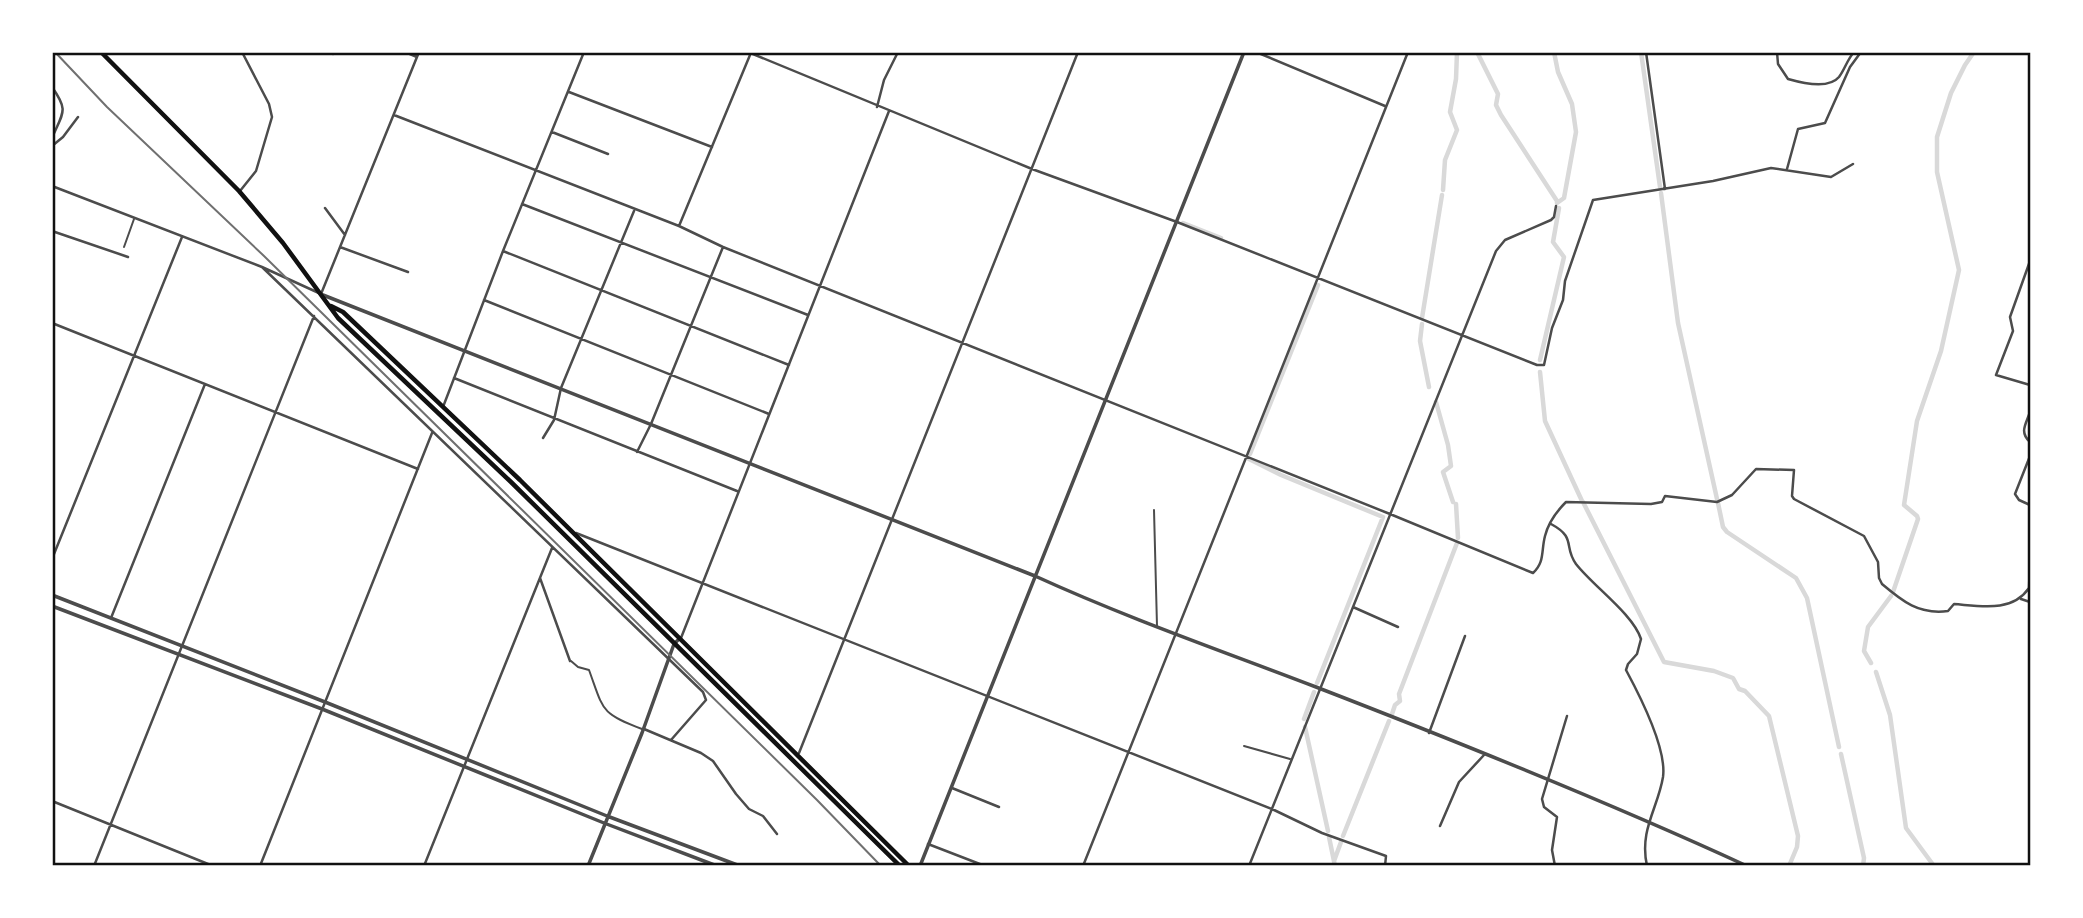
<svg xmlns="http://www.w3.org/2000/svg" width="2083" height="918" viewBox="0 0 2083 918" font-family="Ubuntu,sans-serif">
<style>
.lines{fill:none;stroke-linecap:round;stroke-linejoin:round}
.canal{stroke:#d9d9d9;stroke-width:4.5}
.service{stroke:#4c4c4c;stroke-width:2}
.minor{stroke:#4c4c4c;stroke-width:2.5}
.tertiary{stroke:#4c4c4c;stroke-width:3.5}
.primary{stroke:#111;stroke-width:4.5}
.rail{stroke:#707070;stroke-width:2}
.neatline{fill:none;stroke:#111;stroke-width:2.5}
</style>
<rect width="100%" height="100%" fill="#fff"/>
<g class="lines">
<path class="canal" d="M 1477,52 L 1498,94 L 1496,105 L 1501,115 L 1557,201
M 1554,52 L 1558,72 L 1572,104 L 1576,132 L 1564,198 L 1557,203
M 1641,52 L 1660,187
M 1443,190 L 1445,160 L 1457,130 L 1450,112 L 1456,79 L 1457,52
M 1661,193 L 1678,323 L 1717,499
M 1183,223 L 1221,238
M 1422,318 L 1442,195
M 1422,324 L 1420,341 L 1429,387
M 1540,360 L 1564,257 L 1553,242 L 1559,208
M 1540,372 L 1545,421 L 1582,501
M 1436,402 L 1448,445 L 1451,466 L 1443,472 L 1453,502
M 1250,454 L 1318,285
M 1249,459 L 1281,475 L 1383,517 L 1317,683
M 1583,502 L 1664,662 L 1714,671 L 1733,678 L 1739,689 L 1745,691 L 1769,716 L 1798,836 L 1797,847 L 1789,866
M 1718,503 L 1723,527 L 1727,532 L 1796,578 L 1807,598 L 1839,747
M 1456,504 L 1458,538
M 1893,592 L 1918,519 L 1917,516 L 1904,505 L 1917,421 L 1941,351 L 1959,270 L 1937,172 L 1937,137 L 1951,93 L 1965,65 L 1974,52
M 1871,663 L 1864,651 L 1868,627 L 1891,596
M 1876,672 L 1890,715 L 1906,828 L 1934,866
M 1392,714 L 1395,705 L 1400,701 L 1399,694 L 1457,543
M 1304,719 L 1314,692
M 1305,727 L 1328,831
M 1841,754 L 1864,858 L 1863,866
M 1343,836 L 1389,721
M 1329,837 L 1335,866
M 1334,861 L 1341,842"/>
<path class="service" d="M 124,247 L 134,219
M 1154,510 L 1157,626
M 571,661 L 578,667 L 589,670 C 604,711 600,713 642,729
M 1244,746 L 1290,759"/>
<path class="minor" d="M 405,52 L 417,57
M 748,52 L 1032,169 L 1177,222 L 1537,365 L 1544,365 L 1552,328 L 1563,300 L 1565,281 L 1593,200 L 1713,181 L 1771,168 L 1831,177 L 1853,164
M 1256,52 L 1385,106
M 1646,52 L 1665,189
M 1777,52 L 1778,64 L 1788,79 C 1802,83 1829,89 1839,77 C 1845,69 1847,60 1854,52
M 333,54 L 334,52
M 52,87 C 69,111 63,112 52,138
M 569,92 L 712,147
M 877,107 L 884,80 L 898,52
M 394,115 L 679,226 L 723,247 L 1390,514 L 1533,573 C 1545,562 1541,551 1545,536 C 1548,524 1557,511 1566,502 L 1651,504 L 1662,502 L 1665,496 L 1717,502 L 1732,495 L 1756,469 L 1794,470 L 1792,496 L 1794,499 L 1864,536 L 1878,562 L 1879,578 L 1882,584 C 1902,601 1919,615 1948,611 L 1954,604 C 1980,606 2012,613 2029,588 L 2030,559
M 552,132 L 608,154
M 52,146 L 63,137 L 78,117
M 1787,169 L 1798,129 L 1825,123 L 1850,67 L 1861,52
M 52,186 L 262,267 L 321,294 L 419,52
M 240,191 L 256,171 L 272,117 L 269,104 L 242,52
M 522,204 L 808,315
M 325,208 L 345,235
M 679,226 L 750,55
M 52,231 L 128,257
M 340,247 L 408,272
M 503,251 L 789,365
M 2030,261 L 2010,317 L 2013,331 L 1996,375 L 2030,385
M 262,267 L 703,692 L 706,700 L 671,740
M 484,300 L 769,414
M 52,323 L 418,469
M 454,378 L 737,491
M 443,407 L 503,251 L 584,52
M 2030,412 C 2026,424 2019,432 2030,442
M 543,438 L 554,420 L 561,388 L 634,211
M 637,452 L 651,424 L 723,247
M 2030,456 L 2015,494 L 2019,500 L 2030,505
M 1551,524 C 1577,538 1563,546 1576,564 C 1593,586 1633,614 1641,639 L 1637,654 L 1628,664 L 1626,670 C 1640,696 1667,748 1663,777 C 1658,808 1639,830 1647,866
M 576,533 L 1272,809 L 1322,833 L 1386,856 L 1385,866
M 52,559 L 182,237
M 540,578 L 570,661
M 2021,599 L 2030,602
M 1353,607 L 1398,627
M 111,618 L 205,384
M 681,638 L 889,111
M 644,729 L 701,753 L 713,761 L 736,794 L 749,809 L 763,816 L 777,834
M 1429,733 L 1465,636
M 799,753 L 1078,52
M 952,788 L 999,807
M 52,801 L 213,866
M 1440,826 L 1459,782 L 1484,755
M 928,844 L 985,866
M 94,866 L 314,316
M 260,866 L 432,433
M 424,866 L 552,548
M 1083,866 L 1408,52
M 1249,866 L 1496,251 L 1505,240 L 1551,220 L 1554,217 L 1556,206
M 1555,866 L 1552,850 L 1557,817 L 1544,807 L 1542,799 L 1567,716"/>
<path class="tertiary" d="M 323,295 L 1035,576 C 1127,618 1222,651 1316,687 C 1461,743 1606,801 1747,866
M 52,595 L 325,702 L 607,816 L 740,866
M 52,606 L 322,709 L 604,823 L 717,866
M 588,866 L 642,733 L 674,644 L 680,638
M 920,866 L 1244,52"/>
<path class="primary" d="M 101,52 L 239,191 L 283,243 L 338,318 L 512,483 L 900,866
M 331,306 L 343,312 L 520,480 L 909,866"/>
<path class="rail" d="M 55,52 L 107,107 L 264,256 L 817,800 L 881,866"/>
</g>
<rect width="2083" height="918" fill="none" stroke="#ffffff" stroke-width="108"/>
<rect x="54" y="54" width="1975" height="810" class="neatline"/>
</svg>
